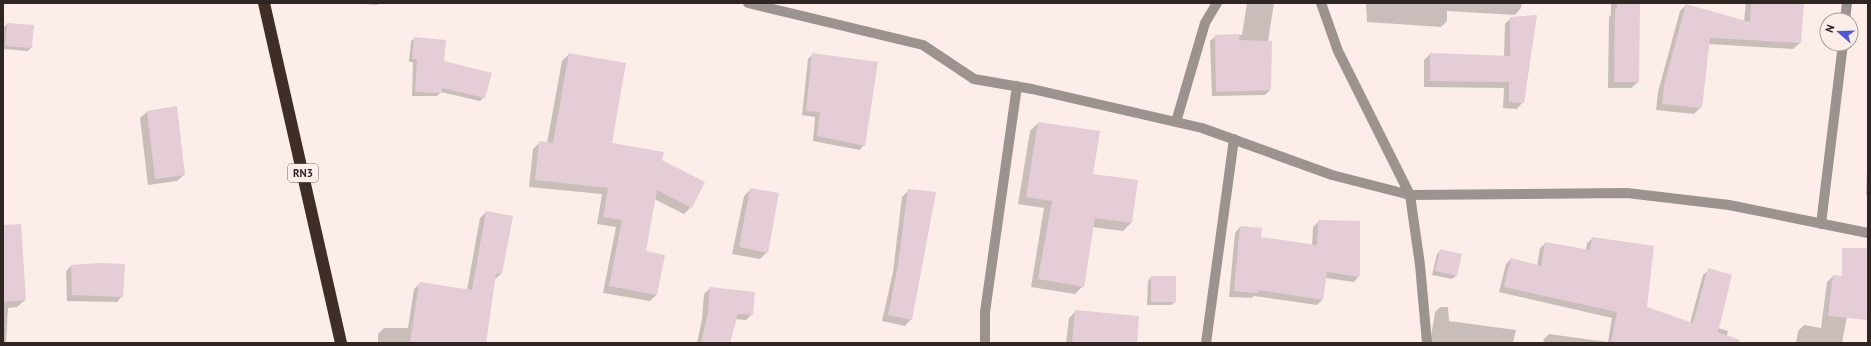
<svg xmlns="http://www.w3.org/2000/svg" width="1871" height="346" viewBox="0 0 1871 346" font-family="'PT Sans',sans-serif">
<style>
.shadow{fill:#0003}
.building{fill:#e4cdd6}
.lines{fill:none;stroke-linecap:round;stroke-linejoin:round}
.street{stroke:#9c938f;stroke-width:10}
.highway{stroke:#3f2d27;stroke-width:12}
.labels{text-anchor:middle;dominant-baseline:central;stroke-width:3;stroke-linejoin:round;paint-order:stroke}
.shield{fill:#fcede8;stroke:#6c625e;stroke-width:1}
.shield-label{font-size:11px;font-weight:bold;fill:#2f2623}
</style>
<rect width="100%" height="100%" fill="#fcede8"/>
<path class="shadow" d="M 351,3 L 380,3 L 377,5 Z
M 1247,3 L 1274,3 L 1268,42 L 1270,90 L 1265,95 L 1212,96 L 1210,41 L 1216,36 L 1242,35 Z
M 1366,3 L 1522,3 L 1521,8 L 1515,15 L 1447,11 L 1447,21 L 1441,27 L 1367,22 Z
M 1611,3 L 1639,3 L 1638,82 L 1631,88 L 1608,88 L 1609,17 L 1611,15 Z
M 1746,3 L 1803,3 L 1800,43 L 1793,49 L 1708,44 L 1701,107 L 1694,114 L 1656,110 L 1658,92 L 1680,11 L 1686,5 L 1744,21 Z
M 1511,18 L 1523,102 L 1517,109 L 1503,108 L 1504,88 L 1424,87 L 1424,60 L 1430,54 L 1504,57 L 1505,24 Z
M 7,24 L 31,48 L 28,51 L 3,49 L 3,28 Z
M 415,38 L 443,62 L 484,97 L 480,101 L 441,92 L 437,96 L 412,96 L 413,62 L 409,62 L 411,41 Z
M 569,54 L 611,144 L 661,161 L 691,207 L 684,214 L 654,199 L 645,252 L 657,294 L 650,301 L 603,293 L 616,227 L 597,224 L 602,194 L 529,187 L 533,149 L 540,142 L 547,143 L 562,61 Z
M 813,54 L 864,145 L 860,150 L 813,141 L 815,117 L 802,115 L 808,59 Z
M 147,112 L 184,175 L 177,181 L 148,185 L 140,118 Z
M 1038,123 L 1092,175 L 1131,223 L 1123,231 L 1092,227 L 1083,286 L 1075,294 L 1031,287 L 1044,208 L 1018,204 L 1030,131 Z
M 1868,143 L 1868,195 L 1866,195 Z
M 751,189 L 767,252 L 760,259 L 732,254 L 744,196 Z
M 909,190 L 911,319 L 905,326 L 882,321 L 893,272 L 902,197 Z
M 486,212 L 512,217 L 501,274 L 494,280 L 485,343 L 378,343 L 378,334 L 384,328 L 408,328 L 414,289 L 420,283 L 467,290 L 480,218 Z
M 1319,221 L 1359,276 L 1354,282 L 1326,278 L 1322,300 L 1317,305 L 1254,296 L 1251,298 L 1229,297 L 1235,233 L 1240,227 L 1260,238 L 1312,246 L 1313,227 Z
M 1593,238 L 1646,308 L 1690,323 L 1703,275 L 1709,270 L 1718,328 L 1728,331 L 1725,343 L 1543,343 L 1544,339 L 1549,334 L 1608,342 L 1612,318 L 1499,292 L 1506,264 L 1511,259 L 1537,266 L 1540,248 L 1546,243 L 1586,250 L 1587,243 Z
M 3,248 L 25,300 L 17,307 L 8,308 L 6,343 L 3,343 Z
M 1441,250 L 1456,276 L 1452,279 L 1432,275 L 1437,254 Z
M 71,266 L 122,296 L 117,302 L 67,301 L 66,271 Z
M 1833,276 L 1854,279 L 1842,343 L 1796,343 L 1798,331 L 1804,325 L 1821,328 L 1827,282 Z
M 1151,277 L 1175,302 L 1171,305 L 1147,305 L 1148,281 Z
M 710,288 L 752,314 L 746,320 L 735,319 L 729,343 L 697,343 L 702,319 L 704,294 Z
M 1440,307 L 1448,307 L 1449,321 L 1516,330 L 1513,343 L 1430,343 L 1435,312 Z
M 1076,311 L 1136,343 L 1066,343 L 1069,318 Z"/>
<path class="building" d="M 1617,3 L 1640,3 L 1639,82 L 1614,82 L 1615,9 L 1617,9 Z
M 1751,3 L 1804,3 L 1801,43 L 1710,38 L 1702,108 L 1662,104 L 1664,85 L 1686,4 L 1750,22 Z
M 1537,15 L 1524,103 L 1509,102 L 1509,82 L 1430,81 L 1430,53 L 1510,56 L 1510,17 Z
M 7,23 L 34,25 L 32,48 L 5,46 Z
M 1239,34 L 1239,40 L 1272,41 L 1271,90 L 1216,92 L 1215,35 Z
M 414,37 L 446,40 L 444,61 L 492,73 L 485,98 L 442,88 L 442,93 L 415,92 L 417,59 L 412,59 Z
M 569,53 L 626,63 L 612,143 L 664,152 L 662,160 L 705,182 L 692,208 L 657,190 L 646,251 L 665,255 L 657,295 L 609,286 L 622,220 L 603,217 L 608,188 L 535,180 L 539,141 L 553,143 Z
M 812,53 L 878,62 L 865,146 L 817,136 L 820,112 L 806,111 Z
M 177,106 L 185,175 L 155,179 L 147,111 Z
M 1038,122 L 1100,131 L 1093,174 L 1138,180 L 1132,223 L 1095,218 L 1084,287 L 1038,279 L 1052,201 L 1026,197 Z
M 750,188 L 779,193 L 768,253 L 739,247 Z
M 908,189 L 936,192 L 912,320 L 888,315 L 898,265 Z
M 486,211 L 513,216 L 502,274 L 496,273 L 486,343 L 410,343 L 419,282 L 472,290 Z
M 1318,220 L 1360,221 L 1360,277 L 1327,272 L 1323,300 L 1258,290 L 1258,293 L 1234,291 L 1240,226 L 1262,228 L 1261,237 L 1317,245 Z
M 21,224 L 26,300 L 3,302 L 3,225 Z
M 1592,237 L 1654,246 L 1647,307 L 1693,323 L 1708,268 L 1732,275 L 1718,332 L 1740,340 L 1739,343 L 1611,343 L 1617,312 L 1504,287 L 1511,258 L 1541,266 L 1545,242 L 1590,250 Z
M 1842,248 L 1868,248 L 1868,320 L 1828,316 L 1833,275 L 1842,276 Z
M 1440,249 L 1462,254 L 1457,276 L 1435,271 Z
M 101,263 L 125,264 L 123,297 L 72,295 L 71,265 Z
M 1151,276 L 1176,276 L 1176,302 L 1151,302 Z
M 710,287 L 755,292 L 753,315 L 738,314 L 730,343 L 701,343 L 708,312 Z
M 1075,310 L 1139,316 L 1137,343 L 1072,343 Z"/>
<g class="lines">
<path class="street" d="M 748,3 L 923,45 L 974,79 L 1032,89 L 1202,128 L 1332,175 L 1410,195 L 1627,193 L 1729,205 L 1868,233
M 1321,3 L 1338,51 L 1410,195 L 1420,265 L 1427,343
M 1845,20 L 1847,3
M 1176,122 L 1205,23 L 1217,3
M 1821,224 L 1843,44
M 985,343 L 985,312 L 1017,86
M 1206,343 L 1234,139"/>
<path class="highway" d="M 264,3 L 341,343"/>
</g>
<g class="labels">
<rect class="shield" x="288" y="164" width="30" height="18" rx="3"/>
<g class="shield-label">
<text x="303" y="173">RN3</text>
</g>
</g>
<rect width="1871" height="346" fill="none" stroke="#2f2623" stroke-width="8"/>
<g transform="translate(1839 32) rotate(290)"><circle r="19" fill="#fcede8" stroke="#aa9d99"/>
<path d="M0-3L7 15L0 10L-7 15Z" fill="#5157ce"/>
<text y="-6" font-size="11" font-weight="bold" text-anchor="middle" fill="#2f2623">N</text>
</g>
</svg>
